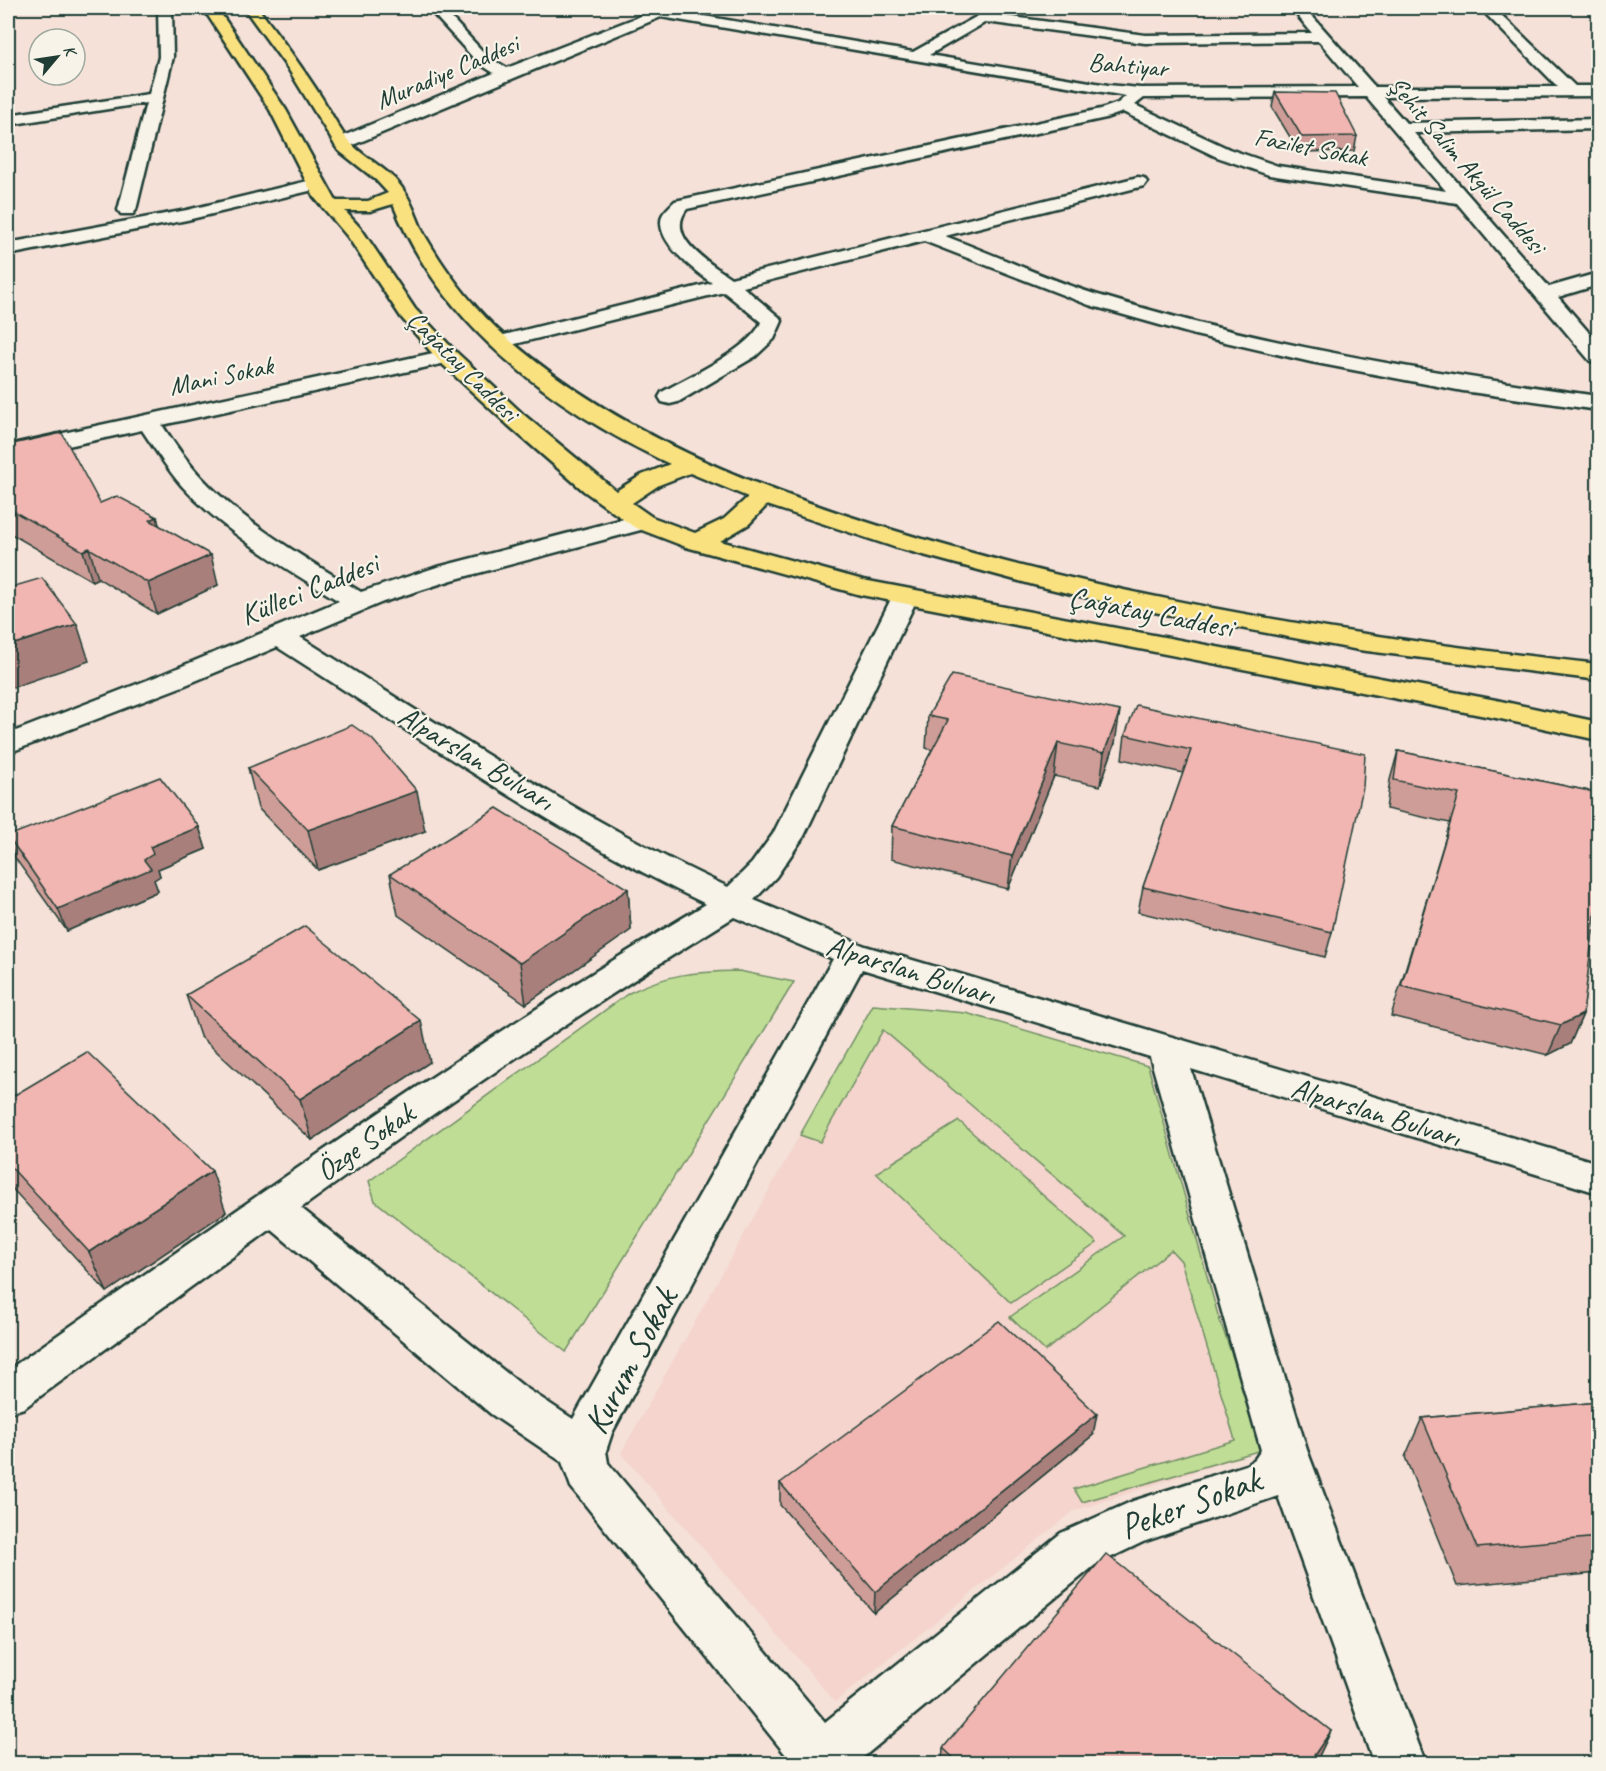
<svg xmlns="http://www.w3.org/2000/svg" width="1606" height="1771" viewBox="0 0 1606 1771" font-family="Caveat,sans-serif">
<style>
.built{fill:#f4d4cc}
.green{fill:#bfdd95;stroke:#6f8d64;stroke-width:1.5}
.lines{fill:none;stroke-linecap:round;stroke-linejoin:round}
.minor-casing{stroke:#1f3d34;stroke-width:5}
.major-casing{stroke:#1f3d34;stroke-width:5}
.minor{fill:#f7f3e8;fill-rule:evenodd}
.major{fill:#fae180;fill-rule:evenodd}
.wall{fill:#cf9d98;stroke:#1f3d34;stroke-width:1.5}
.shaded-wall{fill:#a97f7c;stroke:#1f3d34;stroke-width:1.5}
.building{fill:#f1b6b1;stroke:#1f3d34;stroke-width:1.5}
.labels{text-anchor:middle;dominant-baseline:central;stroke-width:4.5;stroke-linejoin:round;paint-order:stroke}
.far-street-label{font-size:26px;fill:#1f3d34;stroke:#f7f3e8}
.street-label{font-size:30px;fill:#1f3d34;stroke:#f7f3e8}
.near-street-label{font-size:36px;fill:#1f3d34;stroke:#f7f3e8}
</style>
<rect width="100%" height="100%" fill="#f5e1d8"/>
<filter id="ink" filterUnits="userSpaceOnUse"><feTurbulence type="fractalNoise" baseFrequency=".0167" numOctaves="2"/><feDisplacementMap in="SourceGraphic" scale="12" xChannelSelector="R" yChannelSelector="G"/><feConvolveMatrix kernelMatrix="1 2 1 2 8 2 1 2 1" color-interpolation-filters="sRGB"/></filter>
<g filter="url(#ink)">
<path class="built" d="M 873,1005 L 966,1013 L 1148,1066 L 1218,1315 L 1265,1449 L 1074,1511 L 835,1702 L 621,1453 Z"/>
<path class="green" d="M 739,971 L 794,982 L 566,1352 L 375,1201 L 369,1181 L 629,993 C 670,973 694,972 739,971 Z
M 873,1005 L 966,1013 L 1148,1066 L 1218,1315 L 1265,1449 L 1082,1502 L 1074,1489 L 1235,1440 L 1181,1261 L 1171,1250 L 1045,1351 L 1010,1317 L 1124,1236 L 883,1030 L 820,1142 L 800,1135 Z
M 959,1121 L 1097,1243 L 1011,1303 L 876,1173 Z"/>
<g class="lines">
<defs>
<path id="minor" d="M 158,8 L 172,8 L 173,57 L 136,210 L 133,214 L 121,214 L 118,210 L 146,103 L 8,125 L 8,115 L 149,94 L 159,57 Z
M 428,8 L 442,8 L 488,57 L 507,68 L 661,8 L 679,8 L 675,11 L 913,52 L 992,8 L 1008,8 L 998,15 L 1145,35 L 1312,33 L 1291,8 L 1305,8 L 1375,87 L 1558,87 L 1480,8 L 1494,8 L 1575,86 L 1598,86 L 1598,96 L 1383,97 L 1406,123 L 1598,119 L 1598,129 L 1414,133 L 1549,287 L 1598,273 L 1598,285 L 1558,297 L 1598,343 L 1598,362 L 1590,361 L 1457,203 L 1269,175 L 1217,157 L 1123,112 L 1106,118 L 687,209 C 664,237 711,264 731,278 L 1138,177 L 1144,178 L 1147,182 L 1144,186 L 945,236 C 998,256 1051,281 1105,297 C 1266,346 1432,373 1598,396 L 1598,410 L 1463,391 L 1311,362 L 1195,335 L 1089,305 L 924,241 L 743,287 L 779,317 L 782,321 L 774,339 L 756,356 L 678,402 L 670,404 L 662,402 L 659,397 L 662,392 C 687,378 752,348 761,322 L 724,292 L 499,348 L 492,346 L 488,342 L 492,338 L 712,283 C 695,271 654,241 662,216 C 664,211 671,205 675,201 L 1101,109 L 1118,103 L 1126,96 L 661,17 L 348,147 L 336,147 L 334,143 L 336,139 L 494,73 L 478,63 ZM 986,22 L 1145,43 L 1319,41 L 1358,87 L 1140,88 L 1108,85 L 929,55 ZM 1366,97 L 1446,191 L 1278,166 L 1229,149 L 1135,105 L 1144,98 Z
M 316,179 L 322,180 L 325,184 L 322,188 L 187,220 L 8,255 L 8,243 L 187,210 Z
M 447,350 L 455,351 L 458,356 L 455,361 L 162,425 C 174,443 186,461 201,477 C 246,525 305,558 361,592 L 434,568 L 643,514 L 652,517 L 656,522 L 652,527 L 452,580 L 383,602 L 300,637 C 439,724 578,818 728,887 L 752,863 L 773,834 L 892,597 L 896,591 L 905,589 L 914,591 L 918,597 L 804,836 L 776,877 L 754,900 L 865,946 L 1598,1163 L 1598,1193 L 1191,1069 L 1307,1450 L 1426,1764 L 1374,1764 L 1278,1496 L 1143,1542 L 1095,1565 L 855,1764 L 788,1764 L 790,1760 L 571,1487 L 562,1462 L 491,1414 L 271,1229 L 24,1408 L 8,1413 L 8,1370 C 237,1210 465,1047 706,904 C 556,833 417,736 277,647 L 183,686 L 8,753 L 8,734 L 163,674 L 339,601 C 284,567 226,534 182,486 C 167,469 155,449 142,430 L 8,459 L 8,445 ZM 734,917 L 833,959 L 573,1419 L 523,1386 L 301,1208 C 442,1106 586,1008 734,917 ZM 862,969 L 1150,1057 L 1261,1450 L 1255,1459 L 1246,1465 L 1133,1501 L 1061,1533 L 825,1722 L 608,1463 L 606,1451 L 612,1433 Z"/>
<path id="major" d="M 203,8 L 217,8 L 286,110 L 336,201 L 368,201 L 388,193 L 376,180 L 338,150 L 289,70 L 244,8 L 258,8 C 280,37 302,67 322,98 C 330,111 337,125 346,138 C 363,159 390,168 404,191 C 413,204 417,220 424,234 C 446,272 474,309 507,338 C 635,448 794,503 954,548 C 1165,607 1381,640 1598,664 L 1598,680 L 1359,650 L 1122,606 L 1034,585 L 894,547 L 767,505 L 749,524 L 720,541 L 863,580 L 1496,700 L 1598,722 L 1598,740 L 1496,718 L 861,595 L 686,547 L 634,527 L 584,491 L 508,425 L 439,361 L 401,317 L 348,237 L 314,197 L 270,110 ZM 393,204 C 441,326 554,410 670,464 L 642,475 L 616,491 L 524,415 L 455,351 L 415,309 L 362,230 L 345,211 L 370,211 ZM 690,473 L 748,497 L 724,519 L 695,533 L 652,517 L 632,503 L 659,485 Z"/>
</defs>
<use href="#minor" class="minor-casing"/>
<use href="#major" class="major-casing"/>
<use href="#minor" class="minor"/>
<use href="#major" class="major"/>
</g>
<path class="wall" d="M 1275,92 L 1357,136 L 1354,151 L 1299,152 L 1272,107 Z
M 8,445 L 100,503 L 157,517 L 159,526 L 218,585 L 157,614 L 98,578 L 92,581 L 8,532 Z
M 928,716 L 1115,743 L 1100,786 L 1054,776 L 1008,889 L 891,859 L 892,826 L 932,750 L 926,748 Z
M 1125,735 L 1365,754 L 1332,932 L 1325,957 L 1138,912 L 1143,887 L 1183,773 L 1122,759 Z
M 1398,751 L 1599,793 L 1599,914 L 1595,913 L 1583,1014 L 1570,1044 L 1548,1055 L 1391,1016 L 1450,823 L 1386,809 L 1390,780 Z
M 248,768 L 425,831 L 318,870 L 258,808 Z
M 199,827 L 206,849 L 158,869 L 160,876 L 154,880 L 158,891 L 67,931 L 15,858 L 8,837 Z
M 390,874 L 628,889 L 631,930 L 526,1004 L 398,915 Z
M 186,995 L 430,1062 L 312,1140 L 200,1036 Z
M 8,1099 L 226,1212 L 107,1292 L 8,1184 Z
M 1599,1402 L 1599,1573 L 1457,1586 L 1405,1457 L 1422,1418 Z
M 1093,1435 L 874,1613 L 780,1505 L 780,1483 Z
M 1331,1731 L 1319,1756 L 1314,1764 L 942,1764 L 943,1748 Z"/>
<path class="shaded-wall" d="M 157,517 L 165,547 L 150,520 Z
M 89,548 L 98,578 L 92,581 L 83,551 Z
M 211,555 L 218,585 L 157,614 L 148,583 Z
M 77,624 L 89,661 L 8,689 L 8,646 Z
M 1120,711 L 1115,743 L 1100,786 L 1104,753 Z
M 1058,743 L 1054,776 L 1008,889 L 1012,856 Z
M 417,791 L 425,831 L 318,870 L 308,830 Z
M 199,827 L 206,849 L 158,869 L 160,876 L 154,880 L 158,891 L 67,931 L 58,909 L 144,860 L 150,847 Z
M 628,889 L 631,930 L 526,1004 L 520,963 Z
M 1583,1014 L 1570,1044 L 1548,1055 L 1561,1025 Z
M 421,1021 L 430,1062 L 312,1140 L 300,1099 Z
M 212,1171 L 226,1212 L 107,1292 L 89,1252 Z
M 1097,1414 L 1093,1435 L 874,1613 L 875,1592 Z
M 1331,1731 L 1319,1756 L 1314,1764 L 1308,1764 Z"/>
<path class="building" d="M 1275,92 L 1335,93 L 1357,136 L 1302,137 Z
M 62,433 L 100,503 L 117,496 L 157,517 L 150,520 L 211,555 L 148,583 L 89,548 L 83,551 L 8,508 L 8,445 Z
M 42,578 L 77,624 L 8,646 L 8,588 Z
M 952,675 L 1120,711 L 1104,753 L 1058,743 L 1012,856 L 892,826 L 948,720 L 928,716 Z
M 1136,705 L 1365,754 L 1363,787 L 1332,932 L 1143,887 L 1191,750 L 1125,735 Z
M 352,725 L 372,739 L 417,791 L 308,830 L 248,768 Z
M 1398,751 L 1599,793 L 1599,881 L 1583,1014 L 1561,1025 L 1401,986 L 1459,794 L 1394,780 Z
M 160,777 L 199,827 L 150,847 L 153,854 L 144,860 L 151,869 L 58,909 L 8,836 Z
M 497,808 L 628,889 L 520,963 L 390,874 Z
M 305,926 L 421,1021 L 300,1099 L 186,995 Z
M 87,1052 L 212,1171 L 89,1252 L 8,1164 L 8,1099 Z
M 999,1321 L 1097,1414 L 875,1592 L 780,1483 Z
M 1599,1402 L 1599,1537 L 1477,1548 L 1422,1418 Z
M 1106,1554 L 1331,1731 L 1308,1764 L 960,1764 L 943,1748 Z"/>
</g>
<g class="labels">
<g class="far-street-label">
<text transform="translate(1128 65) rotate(5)">Bahtiyar</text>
<text transform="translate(447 72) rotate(-23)">Muradiye Caddesi</text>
<text transform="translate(1311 147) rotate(11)">Fazilet Sokak</text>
<text transform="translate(1467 165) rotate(49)">Şehit Salim Akgül Caddesi</text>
<text transform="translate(463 366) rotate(45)">Çağatay Caddesi</text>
<text transform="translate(221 376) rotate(-12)">Mani Sokak</text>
</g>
<g class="street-label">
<text transform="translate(309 589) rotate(-22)">Külleci Caddesi</text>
<text transform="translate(1151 612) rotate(11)">Çağatay Caddesi</text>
<text transform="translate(476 758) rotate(31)">Alparslan Bulvarı</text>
<text transform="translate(911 970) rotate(17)">Alparslan Bulvarı</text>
<text transform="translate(1376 1112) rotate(17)">Alparslan Bulvarı</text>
<text transform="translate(365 1142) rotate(-35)">Özge Sokak</text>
</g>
<g class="near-street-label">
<text transform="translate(630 1361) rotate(-62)">Kurum Sokak</text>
<text transform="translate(1190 1503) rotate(-20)">Peker Sokak</text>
</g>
</g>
<rect width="1606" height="1771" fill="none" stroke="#f7f3e8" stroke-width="30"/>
<rect x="15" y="15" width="1576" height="1741" fill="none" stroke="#1f3d34" stroke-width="2" filter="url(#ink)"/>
<g transform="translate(57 57) rotate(61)"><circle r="28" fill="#f7f3e8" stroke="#a1aaa0" stroke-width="1.5"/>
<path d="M0-4.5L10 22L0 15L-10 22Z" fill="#1f3d34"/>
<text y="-9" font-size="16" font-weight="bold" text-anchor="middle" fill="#1f3d34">K</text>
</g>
</svg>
